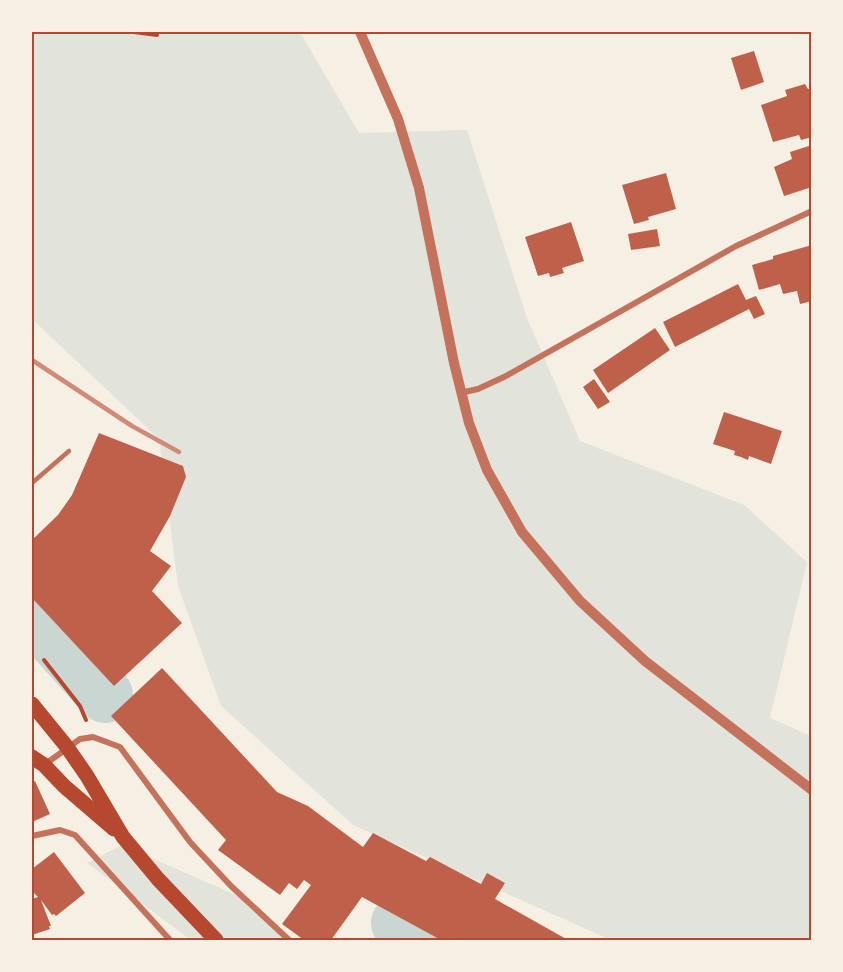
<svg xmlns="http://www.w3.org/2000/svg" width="843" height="972" viewBox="0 0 843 972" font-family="Overpass,sans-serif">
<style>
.green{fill:#e2e4dc}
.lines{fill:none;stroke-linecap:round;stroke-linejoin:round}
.river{stroke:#c9d6d2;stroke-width:56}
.building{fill:#bf614a}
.path{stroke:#b5482f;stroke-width:4}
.service{stroke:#c5725c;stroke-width:4.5}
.minor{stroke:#c5725c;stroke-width:6}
.tertiary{stroke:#c5725c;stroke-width:10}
.primary{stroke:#b5482f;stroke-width:15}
.rail{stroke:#cf8b77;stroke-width:4.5}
.neatline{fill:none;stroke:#b5482f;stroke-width:2}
</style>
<rect width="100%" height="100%" fill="#f6efe4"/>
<path class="green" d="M 32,32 L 300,32 L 359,133 L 467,130 L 527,318 L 580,441 L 744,505 L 807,562 L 770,718 L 811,736 L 811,940 L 602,940 L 604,937 L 353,825 L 221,706 L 178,586 L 159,439 L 32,319 Z
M 122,845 L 236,895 L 294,940 L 191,940 L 87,863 Z"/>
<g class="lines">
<path class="river" d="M 32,614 L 105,695
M 399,923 L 431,940"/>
</g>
<path class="building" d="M 754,51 L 764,82 L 741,90 L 731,58 Z
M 805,84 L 808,89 L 812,88 L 812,137 L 801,140 L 799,135 L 773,142 L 761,105 L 787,96 L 785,90 Z
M 812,145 L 812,187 L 784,196 L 774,167 L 792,159 L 790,152 Z
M 666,173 L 676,209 L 648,217 L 649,220 L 634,224 L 622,185 Z
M 571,222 L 584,261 L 562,268 L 564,273 L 550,277 L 549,273 L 538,276 L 525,237 Z
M 657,229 L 660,246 L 631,250 L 628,234 Z
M 812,245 L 812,301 L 800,304 L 797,291 L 783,294 L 780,284 L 759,290 L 752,265 L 773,259 L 773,256 Z
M 738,284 L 746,300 L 756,296 L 765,314 L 754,319 L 749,309 L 675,347 L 663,322 Z
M 655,328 L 670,350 L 608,393 L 593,370 Z
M 594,379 L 610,402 L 598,409 L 583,387 Z
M 724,412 L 782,431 L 771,464 L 749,456 L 748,460 L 741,457 L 734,455 L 735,451 L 713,444 Z
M 99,433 L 183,466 L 186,477 L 170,516 L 150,551 L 171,566 L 152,591 L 182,623 L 114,686 L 32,598 L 32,540 L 58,515 L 72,495 Z
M 162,668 L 277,792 L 308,806 L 363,847 L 373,833 L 426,861 L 430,857 L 481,884 L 487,873 L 505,883 L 495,899 L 568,940 L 441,940 L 362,897 L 331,940 L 304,940 L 282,924 L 311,885 L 304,880 L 297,889 L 289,883 L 280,895 L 218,850 L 226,840 L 111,716 Z
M 35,781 L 50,814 L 32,822 L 32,783 Z
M 54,852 L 85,893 L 56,916 L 54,914 L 52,915 L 41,900 L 51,926 L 49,926 L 50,929 L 32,935 L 32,899 L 38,897 L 32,891 L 32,869 Z"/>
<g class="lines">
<path class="path" d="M 134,32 L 157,35
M 44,660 L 80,706 L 86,720"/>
<path class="service" d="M 32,483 L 69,451"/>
<path class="minor" d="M 460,393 L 478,389 L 506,376 L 736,246 L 812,211
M 44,765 L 80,739 L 93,737 L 120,747 L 190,842 L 231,886 L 289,940
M 32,836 L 60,830 L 75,835 L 170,940"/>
<path class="tertiary" d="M 360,32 L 398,119 L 419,188 L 454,363 L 469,423 L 487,470 L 522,532 L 580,601 L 645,661 L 812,790"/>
<path class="primary" d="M 32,704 L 67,747 L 87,776 L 123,837 L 158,879 L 216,940
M 32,757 L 44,765 L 64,786 L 114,829"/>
<path class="rail" d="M 32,360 L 132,426 L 179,452"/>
</g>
<rect width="843" height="972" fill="none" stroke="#f6efe4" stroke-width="66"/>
<rect x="33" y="33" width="777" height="906" class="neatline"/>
</svg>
